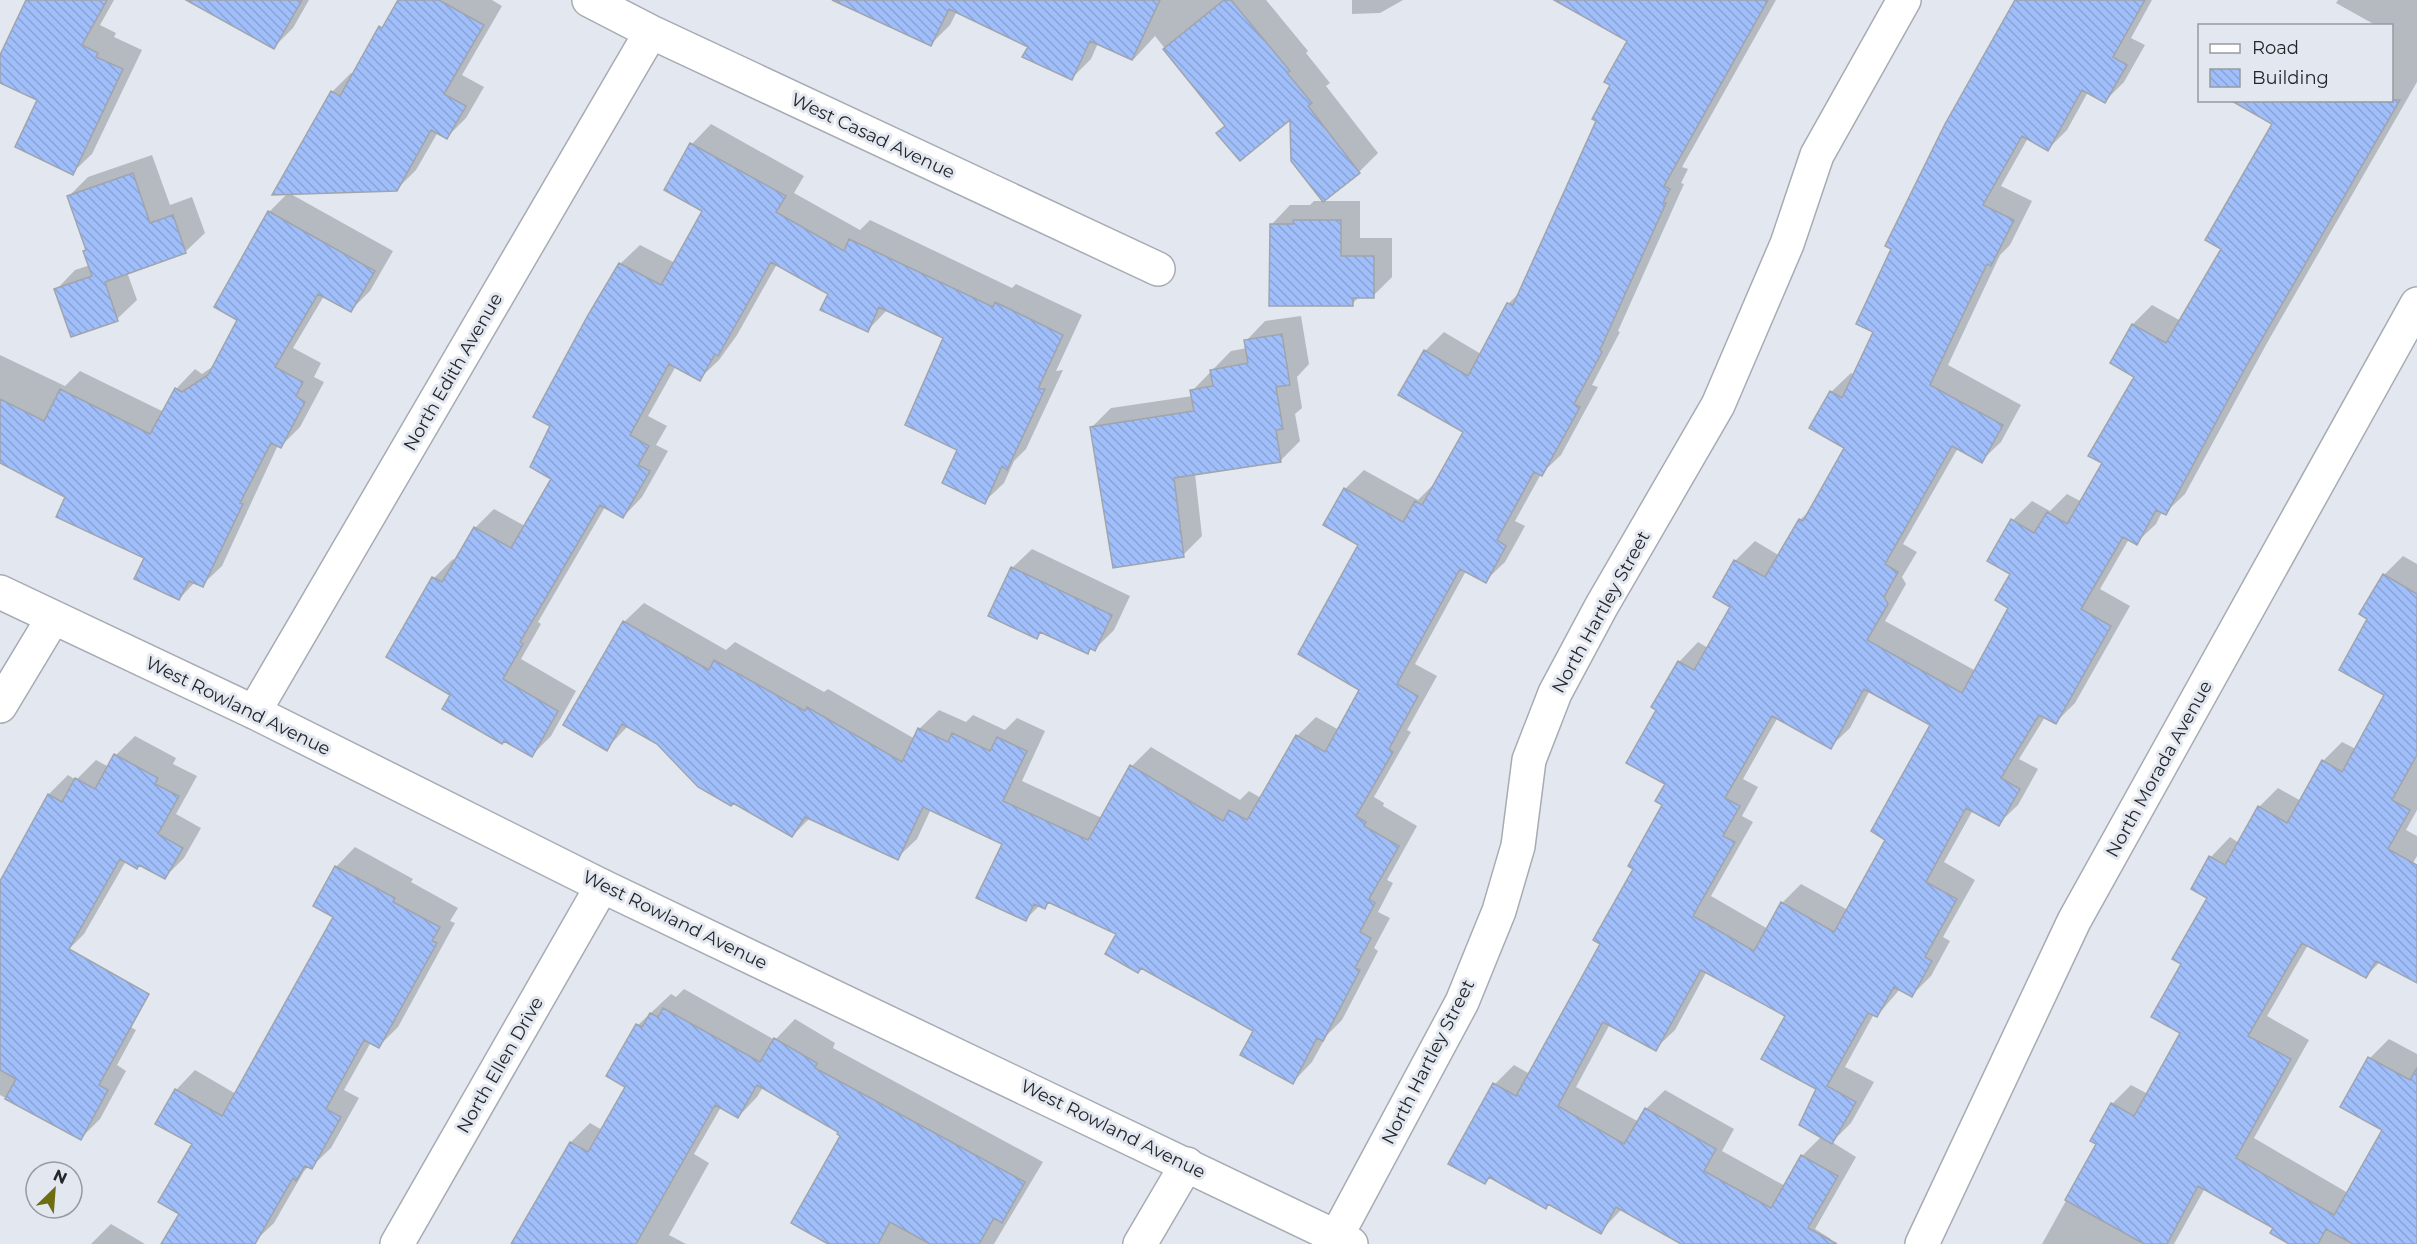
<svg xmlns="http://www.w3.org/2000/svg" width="2417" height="1244" viewBox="0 0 2417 1244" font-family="Montserrat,sans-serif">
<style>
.shadow{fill:#0003;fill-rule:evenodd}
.building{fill:url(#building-back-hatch);stroke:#a0a4ac;stroke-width:1.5;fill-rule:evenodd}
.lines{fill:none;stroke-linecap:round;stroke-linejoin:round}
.minor-casing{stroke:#a7abb3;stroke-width:36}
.tertiary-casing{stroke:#a7abb3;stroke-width:36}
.minor{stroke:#fff;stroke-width:33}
.tertiary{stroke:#fff;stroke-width:33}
.labels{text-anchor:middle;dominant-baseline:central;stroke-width:6;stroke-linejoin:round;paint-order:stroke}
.street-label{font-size:18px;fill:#242629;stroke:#e3e8f0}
</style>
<defs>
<pattern id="building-back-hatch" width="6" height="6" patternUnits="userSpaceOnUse" patternTransform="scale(1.5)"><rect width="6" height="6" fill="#9fbefa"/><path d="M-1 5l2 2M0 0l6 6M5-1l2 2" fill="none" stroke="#89a3d6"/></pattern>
</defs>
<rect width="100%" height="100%" fill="#e3e8f0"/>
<path class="shadow" d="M 30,0 L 114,0 L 100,25 L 116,33 L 114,37 L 142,50 L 92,154 L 72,173 L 39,100 L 0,81 L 0,58 Z
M 189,0 L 309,0 L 293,28 L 274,47 Z
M 399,0 L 492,0 L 502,6 L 462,75 L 484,87 L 466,118 L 447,137 L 438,132 L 416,170 L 396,190 L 289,193 L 393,251 L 370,291 L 351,310 L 324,296 L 293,348 L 321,363 L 314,377 L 324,382 L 300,427 L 281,446 L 278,445 L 222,566 L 202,585 L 195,582 L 179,599 L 146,557 L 67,496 L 0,461 L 0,355 L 65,386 L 80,371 L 164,412 L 176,389 L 195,369 L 202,374 L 215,365 L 239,320 L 269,212 L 288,193 L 332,92 L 351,73 L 355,74 Z
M 841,0 L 1266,0 L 1308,51 L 1306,53 L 1330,83 L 1326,86 L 1378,153 L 1359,172 L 1292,117 L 1226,125 L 1155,36 L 1133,60 L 1098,43 L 1091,59 L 1071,79 L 1029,46 L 957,11 L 950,25 L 931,44 Z
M 1352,0 L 1403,0 L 1380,13 L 1352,14 Z
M 1576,0 L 1776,0 L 1682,167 L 1688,169 L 1681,183 L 1684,184 L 1618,331 L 1620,332 L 1592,385 L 1598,387 L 1561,455 L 1541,474 L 1515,521 L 1525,526 L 1505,562 L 1485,581 L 1466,571 L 1415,664 L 1437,676 L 1407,730 L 1411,732 L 1374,797 L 1384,803 L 1383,806 L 1417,826 L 1387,880 L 1393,883 L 1378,912 L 1390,918 L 1374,948 L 1378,951 L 1342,1020 L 1327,1035 L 1312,1062 L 1293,1082 L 1255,1030 L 1118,933 L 1050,901 L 1045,907 L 1040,905 L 1025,920 L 1004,843 L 931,809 L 917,839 L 897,858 L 810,818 L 792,836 L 658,743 L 628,726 L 606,749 L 624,622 L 644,603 L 726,650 L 735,642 L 824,692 L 828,689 L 915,739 L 919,729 L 939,710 L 966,722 L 973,715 L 1005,730 L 1017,718 L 1045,731 L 1022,781 L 1102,818 L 1132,766 L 1151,747 L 1240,800 L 1249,791 L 1261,798 L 1297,736 L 1316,717 L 1339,730 L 1361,689 L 1360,545 L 1345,489 L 1364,470 L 1418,500 L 1435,483 L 1465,431 L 1425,351 L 1444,332 L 1481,354 L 1508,304 L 1521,291 L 1598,121 L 1629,40 Z
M 2021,0 L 2152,0 L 2131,38 L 2145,45 L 2124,82 L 2105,101 L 2088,92 L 2067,130 L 2047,150 L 2028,138 L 2001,186 L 2032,201 L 2010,245 L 2000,255 L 1948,365 L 2021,405 L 2001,442 L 1981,461 L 1958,448 L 1903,544 L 1917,552 L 1902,577 L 1906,584 L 1885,621 L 1976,671 L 2010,608 L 2013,520 L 2032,501 L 2050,511 L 2067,494 L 2082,502 L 2104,463 L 2136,376 L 2112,362 L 2133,324 L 2152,305 L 2181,321 L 2392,100 L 2392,26 L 2377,26 L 2336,3 L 2338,0 L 2417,0 L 2417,82 L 2267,343 L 2185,494 L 2165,513 L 2162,512 L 2156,524 L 2136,543 L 2129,539 L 2100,589 L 2130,606 L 2075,703 L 2056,722 L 2045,717 L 2019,759 L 2038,769 L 2018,805 L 1998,824 L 1973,810 L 1944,862 L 1975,880 L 1943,937 L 1950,941 L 1931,976 L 1912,995 L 1900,989 L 1877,1016 L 1874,1014 L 1845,1067 L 1874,1082 L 1851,1123 L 1832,1142 L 1856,1157 L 1815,1229 L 1831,1239 L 1828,1244 L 1684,1244 L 1622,1209 L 1600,1232 L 1550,1203 L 1545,1208 L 1490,1177 L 1485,1182 L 1495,1084 L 1514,1065 L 1530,1074 L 1602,943 L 1664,805 L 1667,784 L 1658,709 L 1653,707 L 1679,662 L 1698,642 L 1708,648 L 1732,606 L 1715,597 L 1735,561 L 1755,541 L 1780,556 L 1800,520 L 1811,509 L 1846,448 L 1811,428 L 1831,392 L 1851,373 L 1855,375 ZM 1870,690 L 1932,724 L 1887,839 L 1848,910 L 1801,884 L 1782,903 L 1768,929 L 1711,896 L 1753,822 L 1742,816 L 1758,787 L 1743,779 L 1778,717 L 1830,747 L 1850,728 ZM 1707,971 L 1787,1016 L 1818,1089 L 1822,1136 L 1802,1156 L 1785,1186 L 1722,1151 L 1734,1129 L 1665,1090 L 1646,1109 L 1639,1122 L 1576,1087 L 1610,1024 L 1655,1049 L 1675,1030 Z
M 711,124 L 804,176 L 794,193 L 860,230 L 870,220 L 1012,288 L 1016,284 L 1082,315 L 1056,371 L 1063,370 L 1026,449 L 1014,461 L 1004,483 L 984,502 L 959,449 L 945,337 L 887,310 L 867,331 L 830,293 L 777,264 L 737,335 L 719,360 L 699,379 L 676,366 L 648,416 L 667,426 L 656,445 L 668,451 L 642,497 L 623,517 L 605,507 L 538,622 L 541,624 L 521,659 L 576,691 L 551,736 L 532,755 L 452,694 L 434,578 L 453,559 L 456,561 L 475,528 L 494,509 L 525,526 L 553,478 L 552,425 L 620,264 L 640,245 L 675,263 L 704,210 L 667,189 L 692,144 Z
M 152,155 L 170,205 L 192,197 L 205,233 L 185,252 L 127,272 L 137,300 L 117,319 L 56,290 L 75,270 L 90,265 L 85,251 L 87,248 L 69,196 L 88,177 Z
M 1314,201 L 1360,201 L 1360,238 L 1392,238 L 1392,277 L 1373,296 L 1360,296 L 1352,304 L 1271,225 L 1290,205 L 1310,205 Z
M 1301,316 L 1309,364 L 1297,377 L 1302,408 L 1295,414 L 1300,441 L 1280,461 L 1195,474 L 1202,536 L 1183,555 L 1092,427 L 1111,408 L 1193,396 L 1192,391 L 1231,351 L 1247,348 L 1246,341 L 1265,321 Z
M 1032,549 L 1130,596 L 1114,630 L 1095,649 L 1092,648 L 1087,652 L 1042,631 L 1037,637 L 1012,568 Z
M 2403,556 L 2417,564 L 2417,810 L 2406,830 L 2417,836 L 2417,856 L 2401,884 L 2417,893 L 2417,982 L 2380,962 L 2366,976 L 2308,945 L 2267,1016 L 2309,1040 L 2254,1138 L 2348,1193 L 2384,1129 L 2370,1058 L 2389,1039 L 2417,1054 L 2417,1244 L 2292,1244 L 2275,1227 L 2205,1188 L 2174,1244 L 2042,1244 L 2098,1143 L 2112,1104 L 2131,1085 L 2148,1094 L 2182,1033 L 2183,964 L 2209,897 L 2193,888 L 2211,857 L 2230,837 L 2239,843 L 2259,807 L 2278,788 L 2301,801 L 2323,761 L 2342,742 L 2356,749 L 2386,695 L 2370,618 L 2384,575 Z
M 135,736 L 176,758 L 173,764 L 197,776 L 176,814 L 201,828 L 184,858 L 165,877 L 140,863 L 126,861 L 84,934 L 65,953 L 0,912 L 0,883 L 49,794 L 68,775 L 76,780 L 96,760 L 109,767 L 116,755 Z
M 355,847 L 413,879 L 411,882 L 458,908 L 450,921 L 455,923 L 398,1027 L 379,1046 L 371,1042 L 344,1090 L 359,1098 L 331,1148 L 311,1167 L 309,1166 L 304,1171 L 274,1223 L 254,1242 L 163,1244 L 181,1214 L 194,1144 L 176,1090 L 195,1070 L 236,1094 L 335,917 L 336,867 Z
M 0,955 L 136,1030 L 117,1065 L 126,1071 L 100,1119 L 81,1138 L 0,1095 Z
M 684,989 L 775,1040 L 795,1019 L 835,1043 L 833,1048 L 1043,1162 L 994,1244 L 831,1244 L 840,1131 L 763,1087 L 757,1097 L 738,1117 L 721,1107 L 694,1154 L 709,1163 L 669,1235 L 686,1244 L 512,1244 L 571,1142 L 590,1123 L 602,1130 L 627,1086 L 608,1076 L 638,1025 L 671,994 L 676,997 Z
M 111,1224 L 145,1244 L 91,1244 Z"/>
<path class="building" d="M 26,0 L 107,0 L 82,45 L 98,53 L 96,57 L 123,69 L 73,175 L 15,147 L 37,100 L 0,83 L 0,55 Z
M 186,0 L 302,0 L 274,49 Z
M 398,0 L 439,0 L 484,25 L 444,94 L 466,106 L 447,139 L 431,130 L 397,191 L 272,195 L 331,91 L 340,96 L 379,26 L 382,28 Z
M 832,0 L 1160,0 L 1132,60 L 1090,41 L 1072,80 L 1022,57 L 1028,47 L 949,9 L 931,46 Z
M 1224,0 L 1231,0 L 1290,71 L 1287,73 L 1312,103 L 1308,106 L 1360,173 L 1323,202 L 1291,161 L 1290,120 L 1240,161 L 1216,133 L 1225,126 L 1163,49 Z
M 1554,0 L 1768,0 L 1664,186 L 1670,189 L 1663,203 L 1666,203 L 1600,350 L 1602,352 L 1574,404 L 1580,407 L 1542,476 L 1534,472 L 1497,540 L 1506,546 L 1486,583 L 1460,569 L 1397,684 L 1418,696 L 1389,749 L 1393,752 L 1356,816 L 1366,822 L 1364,826 L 1399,846 L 1369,899 L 1375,903 L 1360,932 L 1371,938 L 1355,968 L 1360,970 L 1323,1041 L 1317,1038 L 1293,1084 L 1240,1055 L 1253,1031 L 1141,968 L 1138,973 L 1105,954 L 1116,934 L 1048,902 L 1045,909 L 1034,904 L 1026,921 L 976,898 L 1002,844 L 923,807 L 898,860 L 805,817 L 792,837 L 733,803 L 731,806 L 698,787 L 657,744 L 622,724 L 607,751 L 563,725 L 623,621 L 709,670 L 714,660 L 805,711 L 807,707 L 902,762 L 918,728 L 948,742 L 952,733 L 990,751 L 997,737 L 1027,751 L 1003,801 L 1088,840 L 1130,765 L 1223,821 L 1229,810 L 1247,820 L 1296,735 L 1325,752 L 1359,690 L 1298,654 L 1358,545 L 1323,525 L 1344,488 L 1403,522 L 1415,501 L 1422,505 L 1463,432 L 1398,395 L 1424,350 L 1468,376 L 1507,303 L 1513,305 L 1596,121 L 1592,119 L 1610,85 L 1604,82 L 1627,41 Z
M 2015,0 L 2145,0 L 2113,57 L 2127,65 L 2105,103 L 2082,90 L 2048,151 L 2022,136 L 1983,205 L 2014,220 L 1991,266 L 1987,264 L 1930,385 L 2003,425 L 1982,463 L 1952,446 L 1885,564 L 1898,572 L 1884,597 L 1888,604 L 1867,640 L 1962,693 L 2008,608 L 1995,600 L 2010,574 L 1987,561 L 2011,519 L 2034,533 L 2047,512 L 2067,524 L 2102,463 L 2088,456 L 2134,377 L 2110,363 L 2132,324 L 2166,343 L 2221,249 L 2205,240 L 2272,124 L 2230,100 L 2400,100 L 2248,363 L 2166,515 L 2156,510 L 2137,545 L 2123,537 L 2081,609 L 2111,626 L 2056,724 L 2039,715 L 2001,778 L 2020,789 L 1999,826 L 1966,808 L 1926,882 L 1957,899 L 1925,957 L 1932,961 L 1912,997 L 1894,987 L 1877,1017 L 1868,1013 L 1827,1086 L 1856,1102 L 1832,1144 L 1799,1125 L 1816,1089 L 1761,1059 L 1785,1016 L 1701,970 L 1656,1051 L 1603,1022 L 1558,1106 L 1624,1144 L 1645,1108 L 1716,1149 L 1704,1171 L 1771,1208 L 1801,1155 L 1838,1176 L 1808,1228 L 1837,1244 L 1681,1244 L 1616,1207 L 1601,1234 L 1548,1204 L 1546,1209 L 1489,1177 L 1485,1184 L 1448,1164 L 1493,1083 L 1516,1096 L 1600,944 L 1593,940 L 1633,869 L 1628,866 L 1662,805 L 1655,801 L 1665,784 L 1626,763 L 1656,710 L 1651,707 L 1678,661 L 1694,670 L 1730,607 L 1713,597 L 1734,560 L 1765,577 L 1799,519 L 1803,521 L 1844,448 L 1809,428 L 1830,391 L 1842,398 L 1873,332 L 1856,324 L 1891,249 L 1885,246 L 1945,124 ZM 1864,689 L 1930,725 L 1871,831 L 1885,840 L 1834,932 L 1781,902 L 1754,951 L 1693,916 L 1735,842 L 1723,836 L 1740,806 L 1725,798 L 1772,716 L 1831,749 Z
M 690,143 L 786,196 L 776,212 L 844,251 L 849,239 L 993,307 L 995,302 L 1063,335 L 1038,389 L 1045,389 L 1007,470 L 1002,466 L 985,504 L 942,483 L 957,450 L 905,425 L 943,338 L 879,307 L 868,332 L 820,310 L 828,294 L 771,262 L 718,356 L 715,354 L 700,381 L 669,364 L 630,435 L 649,446 L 638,465 L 650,471 L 623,518 L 600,505 L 520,642 L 523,644 L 503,679 L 558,711 L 532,757 L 504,741 L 502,744 L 442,709 L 450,695 L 386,657 L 432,577 L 442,582 L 474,527 L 511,548 L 551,479 L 530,467 L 550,426 L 533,417 L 588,315 L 619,263 L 661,285 L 702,211 L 664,190 Z
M 133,173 L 150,223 L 173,215 L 186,253 L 105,282 L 118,321 L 71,337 L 54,289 L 92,276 L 83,251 L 86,250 L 67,196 Z
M 268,211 L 375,271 L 351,312 L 318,294 L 275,367 L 303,382 L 296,396 L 305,402 L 281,448 L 271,443 L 240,503 L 243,504 L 203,587 L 189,581 L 179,600 L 134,579 L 144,558 L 56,517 L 65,497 L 0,463 L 0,399 L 44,421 L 60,389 L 150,434 L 175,388 L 182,392 L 208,375 L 237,320 L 214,307 Z
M 1293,220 L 1341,220 L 1341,256 L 1374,256 L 1374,298 L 1353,298 L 1353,306 L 1269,306 L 1270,224 L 1293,224 Z
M 1282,334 L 1290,385 L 1276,387 L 1283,429 L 1276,430 L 1281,462 L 1174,478 L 1184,557 L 1113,568 L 1090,427 L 1194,411 L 1190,390 L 1213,386 L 1210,370 L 1248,363 L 1244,340 Z
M 1011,567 L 1112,615 L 1095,651 L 1090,648 L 1088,654 L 1040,632 L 1037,639 L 988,616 Z
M 2383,574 L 2417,594 L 2417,755 L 2392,800 L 2410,810 L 2388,849 L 2417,865 L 2417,983 L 2376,961 L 2366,978 L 2302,943 L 2248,1036 L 2291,1059 L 2236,1158 L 2334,1215 L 2382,1130 L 2340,1107 L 2368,1057 L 2410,1080 L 2417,1068 L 2417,1244 L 2353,1244 L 2326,1229 L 2318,1244 L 2289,1244 L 2270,1233 L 2273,1228 L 2198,1186 L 2167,1244 L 2144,1244 L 2065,1200 L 2096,1144 L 2090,1141 L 2111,1103 L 2134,1116 L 2180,1033 L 2151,1017 L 2181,964 L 2172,959 L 2207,898 L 2191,889 L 2209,856 L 2225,865 L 2258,806 L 2287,823 L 2322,760 L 2342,772 L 2384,695 L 2339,670 L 2367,619 L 2359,614 Z
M 114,754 L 158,778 L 155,784 L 179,796 L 158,834 L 183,848 L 165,879 L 139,865 L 137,869 L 120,859 L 69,949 L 149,994 L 99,1085 L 108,1090 L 81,1140 L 5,1099 L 16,1079 L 0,1070 L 0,881 L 48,794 L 62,802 L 75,778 L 95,789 Z
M 335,866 L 395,898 L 393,902 L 440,927 L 432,941 L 437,943 L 379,1048 L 364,1040 L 326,1109 L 341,1117 L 312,1169 L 305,1166 L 296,1181 L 293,1178 L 255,1244 L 161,1244 L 179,1214 L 158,1202 L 192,1144 L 155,1124 L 175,1089 L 222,1116 L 333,917 L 313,906 Z
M 663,1008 L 760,1062 L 774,1038 L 817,1063 L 815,1068 L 1025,1182 L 1002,1223 L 994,1218 L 979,1244 L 930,1244 L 890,1222 L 878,1244 L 828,1244 L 791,1223 L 840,1136 L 837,1134 L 838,1132 L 757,1085 L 738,1118 L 715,1105 L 636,1244 L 511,1244 L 570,1142 L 588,1152 L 625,1087 L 606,1076 L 636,1024 L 642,1027 L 650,1013 L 658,1017 Z"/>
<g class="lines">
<defs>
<path id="minor" d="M 589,0 L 651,32 L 1158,269
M 0,706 L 53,618
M 254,712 L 651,32
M 1336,1237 L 1462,1002 L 1499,911 L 1518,846 L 1529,760 L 1555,693 L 1601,607 L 1718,405 L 1787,244 L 1817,155 L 1904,0
M 397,1244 L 602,886
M 1140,1244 L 1187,1164
M 1922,1244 L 2074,921 L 2417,304"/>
<path id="tertiary" d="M 0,592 L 254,712 L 602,886 L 1351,1244"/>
</defs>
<use href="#minor" class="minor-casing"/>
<use href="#tertiary" class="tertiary-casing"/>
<use href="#minor" class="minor"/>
<use href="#tertiary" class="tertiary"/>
</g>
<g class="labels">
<g class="street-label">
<text transform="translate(873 136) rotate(25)">West Casad Avenue</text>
<text transform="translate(453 372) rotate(-60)">North Edith Avenue</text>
<text transform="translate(1601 612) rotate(-61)">North Hartley Street</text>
<text transform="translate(238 706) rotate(26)">West Rowland Avenue</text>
<text transform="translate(2159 769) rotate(-61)">North Morada Avenue</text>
<text transform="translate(675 920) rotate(26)">West Rowland Avenue</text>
<text transform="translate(1428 1062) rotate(-63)">North Hartley Street</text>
<text transform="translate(500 1065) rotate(-60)">North Ellen Drive</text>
<text transform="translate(1113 1129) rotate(26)">West Rowland Avenue</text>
</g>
</g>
<rect x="2198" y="24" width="195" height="78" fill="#e3e8f0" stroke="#979aa0" stroke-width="1.5"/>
<rect x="2210" y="44" width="30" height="9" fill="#ffffff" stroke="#979aa0" stroke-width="1.5"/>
<text x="2252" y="54" font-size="18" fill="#242629">Road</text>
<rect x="2210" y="69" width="30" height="18" fill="url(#building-back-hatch)" stroke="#979aa0" stroke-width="1.5"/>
<text x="2252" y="84" font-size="18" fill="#242629">Building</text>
<g transform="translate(54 1190) rotate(25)"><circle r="28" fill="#e3e8f0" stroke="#979aa0" stroke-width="1.5"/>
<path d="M0-4.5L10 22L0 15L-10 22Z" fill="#6d6e11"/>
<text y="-9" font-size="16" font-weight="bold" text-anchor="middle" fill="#242629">N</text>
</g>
</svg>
